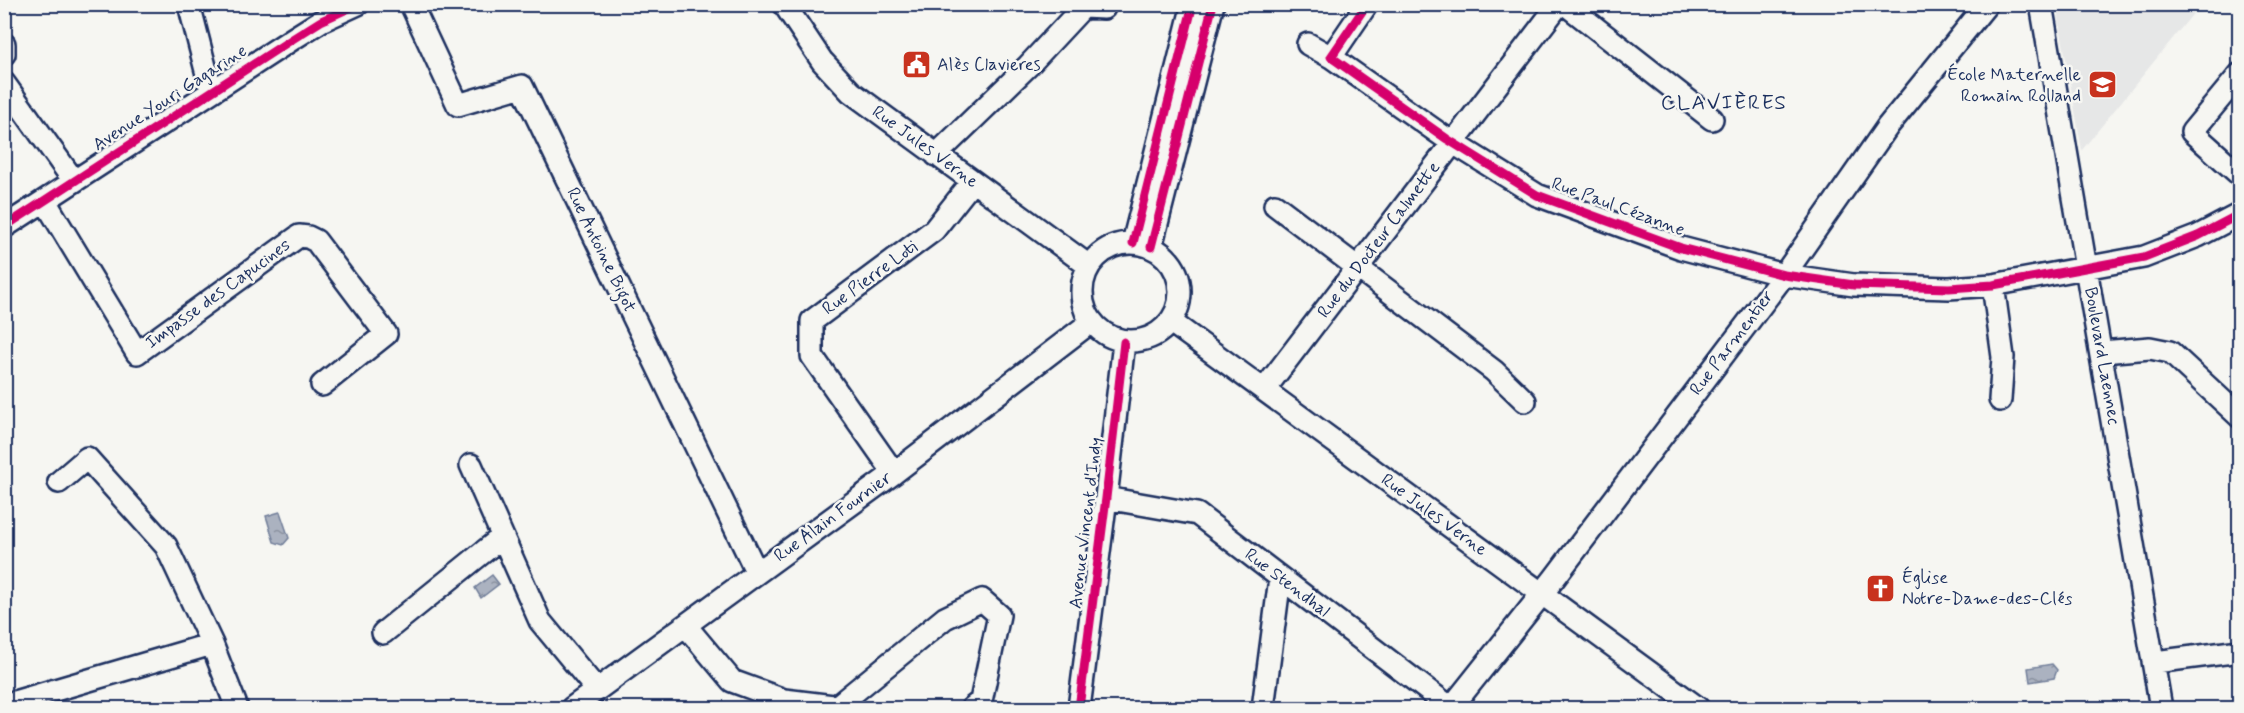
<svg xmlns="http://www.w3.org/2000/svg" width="2244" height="713" viewBox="0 0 2244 713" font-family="Mynerve,sans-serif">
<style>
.built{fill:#e6e7e7}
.water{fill:url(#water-ripples);stroke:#717e99;stroke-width:1.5}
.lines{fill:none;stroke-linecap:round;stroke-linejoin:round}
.minor-casing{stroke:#1b2f5e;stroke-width:26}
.minor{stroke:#f6f6f2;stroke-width:21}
.cycleway-casing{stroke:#f6f6f2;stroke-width:13}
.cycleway{stroke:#d6006c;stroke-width:9}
.labels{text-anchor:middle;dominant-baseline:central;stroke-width:5;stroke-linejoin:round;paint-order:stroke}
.poi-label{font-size:18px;fill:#1b2f5e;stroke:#f6f6f2;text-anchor:start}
.street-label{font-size:18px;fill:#1b2f5e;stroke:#f6f6f2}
.quarter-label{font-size:21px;letter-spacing:1.5px;fill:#1b2f5e;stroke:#f6f6f2}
</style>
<defs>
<pattern id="water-ripples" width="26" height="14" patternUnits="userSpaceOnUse" patternTransform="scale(1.5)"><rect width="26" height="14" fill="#abb2c0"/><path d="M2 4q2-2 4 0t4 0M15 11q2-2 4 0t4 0" fill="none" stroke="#8a919f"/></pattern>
</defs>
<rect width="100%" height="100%" fill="#f6f6f2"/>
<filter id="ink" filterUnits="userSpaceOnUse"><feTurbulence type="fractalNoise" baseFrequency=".0167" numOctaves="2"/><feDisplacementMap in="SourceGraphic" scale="12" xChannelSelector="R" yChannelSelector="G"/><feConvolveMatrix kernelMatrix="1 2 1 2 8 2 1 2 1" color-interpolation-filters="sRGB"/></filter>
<g filter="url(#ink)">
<path class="built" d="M 2059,5 L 2200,5 L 2082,150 L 2059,20 Z"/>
<path class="water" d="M 280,512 L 289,538 L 283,545 L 274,542 L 266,516 Z
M 492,575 L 499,584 L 481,598 L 475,588 Z
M 2052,664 L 2057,670 L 2054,678 L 2030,682 L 2028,668 Z"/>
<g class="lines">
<defs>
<path id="minor" d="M 189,4 L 211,90
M 411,4 L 458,105 L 522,86 L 757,573
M 784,4 L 822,61 L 851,92 L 1089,266
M 1367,4 L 1331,57 L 1447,139 L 1537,195 L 1681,248 L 1784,275 L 1854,285 L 1949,288 L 1993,285 L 2144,257 L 2198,236 L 2240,214
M 1565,4 L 1712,119
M 2041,4 L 2161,708
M 4,44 L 4,54
M 1308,44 L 1331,57
M 2240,74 L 2192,132 L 2240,175
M 4,83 L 74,181
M 936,155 L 1028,66 L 1083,7 L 1104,8
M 45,201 L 137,353 L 299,236 L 308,237 L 316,241 L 386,334 L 322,385
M 1275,205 L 1494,371 L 1525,401
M 4,227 L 294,38 L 321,21 L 358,4
M1082 292a49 49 0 1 1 98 0a49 49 0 1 1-98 0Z
M 1133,243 L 1193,4
M 1151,247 L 1213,4
M 1993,285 L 2003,357 L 2000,400
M 1171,322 L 1698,708
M 2102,352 L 2150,348 L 2170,352 L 2240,417
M 1264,390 L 1559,4
M 471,465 L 540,621 L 597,690
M 894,473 L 812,356 L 812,321 L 934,230 L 972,182
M 59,482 L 87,458 L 166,546 L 212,644 L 237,708
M 1106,498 L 1197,514 L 1451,708
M 686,626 L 732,681 L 784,700 L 850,708
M 383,633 L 502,537
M 2155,662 L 2240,651
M 4,705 L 212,644
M 836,707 L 945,618 L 982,600 L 999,615 L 981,701 L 972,708
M 572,708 L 894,473 L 1091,322
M 1079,708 L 1106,498 L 1124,342
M 1263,708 L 1280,578
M 1451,708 L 1553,580 L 1784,275 L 1888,126 L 1987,4"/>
</defs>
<use href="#minor" class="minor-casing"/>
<use href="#minor" class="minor"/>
<defs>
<path id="cycleway" d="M 1367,4 L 1331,57 L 1447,139 L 1537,195 L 1681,248 L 1784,275 L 1854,285 L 1949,288 L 1993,285 L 2144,257 L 2198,236 L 2240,214
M 4,227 L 294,38 L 321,21 L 358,4
M 1133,243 L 1193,4
M 1151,247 L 1213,4
M 1079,708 L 1106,498 L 1124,342"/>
</defs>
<use href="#cycleway" class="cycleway-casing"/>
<use href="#cycleway" class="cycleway"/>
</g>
</g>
<defs>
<symbol id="civic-square" viewBox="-11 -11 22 22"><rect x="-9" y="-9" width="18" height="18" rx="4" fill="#c8321e" stroke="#f6f6f2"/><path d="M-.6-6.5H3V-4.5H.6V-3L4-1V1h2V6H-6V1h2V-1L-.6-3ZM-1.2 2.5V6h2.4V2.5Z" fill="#fff"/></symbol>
<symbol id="school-square" viewBox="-11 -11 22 22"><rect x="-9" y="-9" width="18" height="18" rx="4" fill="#c8321e" stroke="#f6f6f2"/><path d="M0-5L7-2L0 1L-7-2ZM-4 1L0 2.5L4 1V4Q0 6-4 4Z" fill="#fff"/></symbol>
<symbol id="church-square" viewBox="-11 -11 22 22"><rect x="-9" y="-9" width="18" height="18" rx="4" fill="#c8321e" stroke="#f6f6f2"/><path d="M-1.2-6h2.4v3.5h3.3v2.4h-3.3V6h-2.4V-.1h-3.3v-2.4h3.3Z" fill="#fff"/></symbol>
</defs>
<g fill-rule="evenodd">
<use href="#civic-square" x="900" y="48" width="33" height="33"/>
<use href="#school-square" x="2086" y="68" width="33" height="33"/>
<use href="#church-square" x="1864" y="572" width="33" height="33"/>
</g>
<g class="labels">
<g class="poi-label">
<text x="937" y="65">Alès Clavieres</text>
<text x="2081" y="75" text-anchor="end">École Maternelle<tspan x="2081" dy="21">Romain Rolland</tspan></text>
<text x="1902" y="578">Église<tspan x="1902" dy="21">Notre-Dame-des-Clés</tspan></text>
</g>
<g class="street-label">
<text transform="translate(170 98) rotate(-33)">Avenue Youri Gagarine</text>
<text transform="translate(925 147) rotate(36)">Rue Jules Verne</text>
<text transform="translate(1618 207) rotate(20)">Rue Paul Cézanne</text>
<text transform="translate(1379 240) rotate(-53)">Rue du Docteur Calmette</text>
<text transform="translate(601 250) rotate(64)">Rue Antoine Bigot</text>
<text transform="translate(870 278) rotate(-36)">Rue Pierre Loti</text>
<text transform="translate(218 294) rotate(-36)">Impasse des Capucines</text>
<text transform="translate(1732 343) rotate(-53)">Rue Parmentier</text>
<text transform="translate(2102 356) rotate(80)">Boulevard Laennec</text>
<text transform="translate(1434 515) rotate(36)">Rue Jules Verne</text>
<text transform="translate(833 517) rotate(-36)">Rue Alain Fournier</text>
<text transform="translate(1086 523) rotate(-83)">Avenue Vincent d'Indy</text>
<text transform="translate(1287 583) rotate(37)">Rue Stendhal</text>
</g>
<g class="quarter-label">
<text x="1724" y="103">CLAVIÈRES</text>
</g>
</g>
<rect width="2244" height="713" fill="none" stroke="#f6f6f2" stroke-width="24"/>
<rect x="12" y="12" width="2220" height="689" fill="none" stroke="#1b2f5e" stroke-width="2" filter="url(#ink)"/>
</svg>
